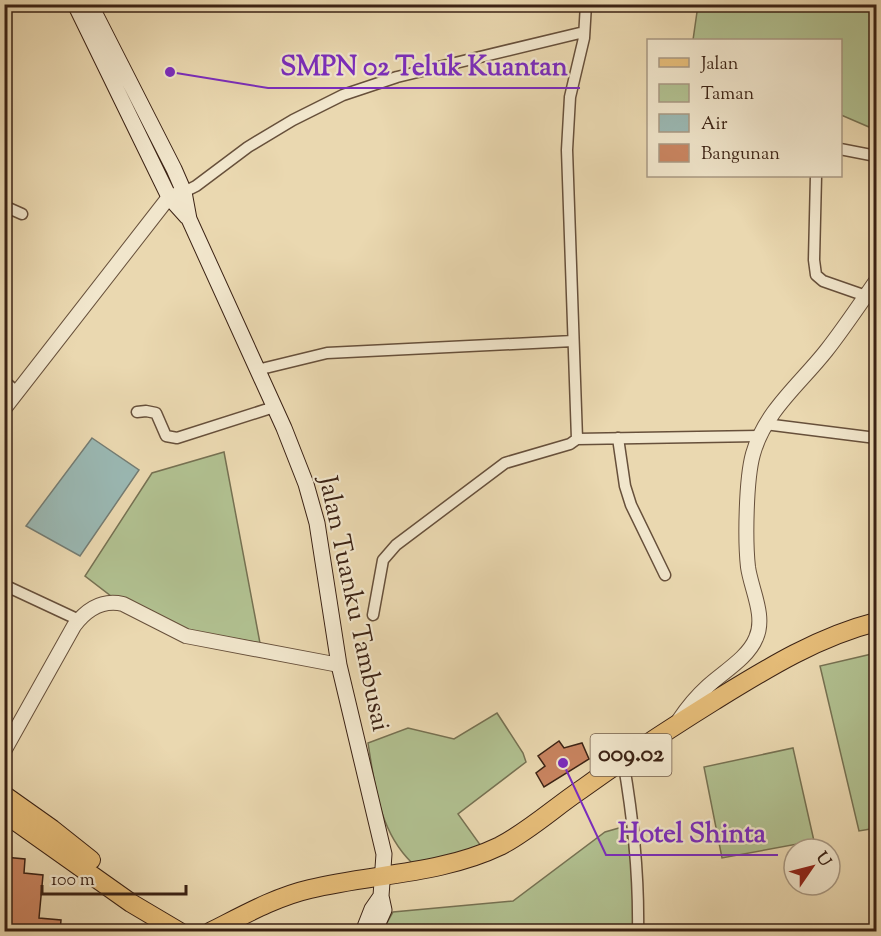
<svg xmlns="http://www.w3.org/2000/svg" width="881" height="936" viewBox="0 0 881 936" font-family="'Sorts Mill Goudy',serif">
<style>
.green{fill:#b1c090;stroke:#767152;stroke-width:1.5}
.water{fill:#9ab8b3;stroke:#747c73;stroke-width:1.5}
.building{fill:#c98460;stroke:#3b2214;stroke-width:1.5}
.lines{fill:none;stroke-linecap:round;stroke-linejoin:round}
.minor-casing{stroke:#67503b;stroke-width:13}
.tertiary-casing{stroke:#67503b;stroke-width:16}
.secondary-casing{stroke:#3b2214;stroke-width:17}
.primary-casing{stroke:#3b2214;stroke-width:20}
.minor{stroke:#f1e6cc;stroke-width:10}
.tertiary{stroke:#f1e6cc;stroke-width:14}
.secondary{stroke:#f1e6cc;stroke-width:15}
.primary{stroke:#e5bc78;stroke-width:18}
.labels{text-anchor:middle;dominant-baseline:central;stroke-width:4.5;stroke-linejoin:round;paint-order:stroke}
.shield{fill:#f1e6cc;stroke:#725d4b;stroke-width:1.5}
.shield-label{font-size:24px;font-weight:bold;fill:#3b2214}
.street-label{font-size:26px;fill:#3b2214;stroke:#f1e6cc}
.leader{fill:none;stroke:#7b2cbf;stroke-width:2}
.callout-dot{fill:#7b2cbf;stroke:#f1e6cc;stroke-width:2}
.callout-label{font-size:27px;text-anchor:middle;font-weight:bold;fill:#7b2cbf;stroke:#f1e6cc;stroke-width:4.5;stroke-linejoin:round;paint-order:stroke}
</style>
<rect width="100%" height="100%" fill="#ead8b0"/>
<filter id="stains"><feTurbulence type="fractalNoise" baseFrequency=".00333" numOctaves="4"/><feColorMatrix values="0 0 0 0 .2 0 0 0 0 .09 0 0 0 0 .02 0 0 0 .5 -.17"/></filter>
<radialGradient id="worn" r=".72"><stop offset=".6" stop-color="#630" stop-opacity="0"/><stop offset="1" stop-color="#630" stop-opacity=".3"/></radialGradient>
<path class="green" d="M 698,5 L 876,5 L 876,130 L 841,115 L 840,40 L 693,40 Z
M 224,452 L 260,643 L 191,631 L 124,598 L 111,596 L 85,576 L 152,473 Z
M 876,653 L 876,828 L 859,831 L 820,666 Z
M 497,713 L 523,753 L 526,762 L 458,814 L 481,846 L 448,856 L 412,863 C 379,831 375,786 368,743 L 408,728 L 454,739 Z
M 793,748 L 814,841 L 722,858 L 704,767 Z
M 626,826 L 633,875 L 634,931 L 382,932 L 393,912 L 513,901 L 605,832 Z"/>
<path class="water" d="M 92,438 L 139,470 L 80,556 L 26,526 Z"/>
<path class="building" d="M 559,741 L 564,748 L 582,743 L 589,759 L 544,787 L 536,773 L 545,766 L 538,756 Z
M 4,857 L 25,859 L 24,873 L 43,875 L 39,918 L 61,920 L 60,932 L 4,932 Z"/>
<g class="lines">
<defs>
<path id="minor" d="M 840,149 L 876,156
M 816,176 L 814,260 L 816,275 L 823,281 L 866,296
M 184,192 L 196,186 L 248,147 L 293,120 L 343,95 L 397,77 L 584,32
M 4,206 L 22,214
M 257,370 L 327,353 L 573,341
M 4,381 L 18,393
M 137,412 L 146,411 L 156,413 L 166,436 L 177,438 L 274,407
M 765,424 L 876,438
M 618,438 L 625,486 L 631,505 L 665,575
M 577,439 L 759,436
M 4,585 L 79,620
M 373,615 L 383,560 L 396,545 L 505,463 L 570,444 L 577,439 L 567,150 L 570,97 L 584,38 L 586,4
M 623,760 C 633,817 639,874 638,932"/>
<path id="tertiary" d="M 4,409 L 169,197 L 179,194
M 679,720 C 687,708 697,696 708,686 C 723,672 748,658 756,638 C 766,616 751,589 748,567 C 745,540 746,479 753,454 C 765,411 800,384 826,351 C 844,328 860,304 876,281
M 4,751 L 74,626 C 86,610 102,599 123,604 L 186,636 L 339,665"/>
<path id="secondary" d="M 75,4 L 169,197 L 187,217
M 90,4 L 174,169 L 184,192 L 189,219 L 284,428 L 306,484 L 317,523 L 339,665 L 384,854 L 381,896 L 384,910 L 374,932
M 363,932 L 372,909 L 381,896"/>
<path id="primary" d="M 4,795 L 52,829 L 91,860
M 4,813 L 131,903 L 180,932
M 210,932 C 242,916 275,897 310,889 C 372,874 442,874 500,846 C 529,831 555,807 582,789 C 625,758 669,729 714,701 C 766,669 817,637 876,622"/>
</defs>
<use href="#minor" class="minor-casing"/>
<use href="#tertiary" class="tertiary-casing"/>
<use href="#secondary" class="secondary-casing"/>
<use href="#primary" class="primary-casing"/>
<use href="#minor" class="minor"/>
<use href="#tertiary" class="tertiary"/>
<use href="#secondary" class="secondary"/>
<use href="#primary" class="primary"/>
</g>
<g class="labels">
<rect class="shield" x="590.5" y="734" width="81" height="42" rx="4.5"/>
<g class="shield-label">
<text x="631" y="755">009.02</text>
</g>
<g class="street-label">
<text transform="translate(353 604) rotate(78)">Jalan Tuanku Tambusai</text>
</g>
</g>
<path class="leader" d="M170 72L268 88H580M563 763L606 855H778"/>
<g class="callout-dot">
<circle cx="170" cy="72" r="6"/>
<circle cx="563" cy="763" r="6"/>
</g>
<g class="callout-label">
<text x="424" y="75">SMPN 02 Teluk Kuantan</text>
<text x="692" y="842">Hotel Shinta</text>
</g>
<rect width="881" height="936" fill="none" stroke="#ead8b0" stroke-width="24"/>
<rect x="6" y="6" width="869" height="924" fill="none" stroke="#3b2214" stroke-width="3"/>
<rect x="12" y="12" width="857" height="912" fill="none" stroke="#3b2214" stroke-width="1.5"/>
<rect x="647" y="39" width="195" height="138" fill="#f1e6cc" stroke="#a89882" stroke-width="1.5"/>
<rect x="659" y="58" width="30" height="9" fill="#e5bc78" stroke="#a89882" stroke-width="1.5"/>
<text x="701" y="69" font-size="18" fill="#3b2214">Jalan</text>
<rect x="659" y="84" width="30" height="18" fill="#b1c090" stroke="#a89882" stroke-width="1.5"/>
<text x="701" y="99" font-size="18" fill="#3b2214">Taman</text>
<rect x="659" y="114" width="30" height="18" fill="#9ab8b3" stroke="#a89882" stroke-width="1.5"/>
<text x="701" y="129" font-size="18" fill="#3b2214">Air</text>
<rect x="659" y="144" width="30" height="18" fill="#c98460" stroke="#a89882" stroke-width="1.5"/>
<text x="701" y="159" font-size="18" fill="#3b2214">Bangunan</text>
<g transform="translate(812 867) rotate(55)"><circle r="28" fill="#f1e6cc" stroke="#a89882" stroke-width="1.5"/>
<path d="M0-4.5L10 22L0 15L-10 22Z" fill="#8f2418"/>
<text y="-9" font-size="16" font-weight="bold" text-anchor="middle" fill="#3b2214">U</text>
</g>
<path d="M42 885v9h144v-9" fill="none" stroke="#3b2214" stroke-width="3"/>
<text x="51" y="885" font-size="18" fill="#3b2214" stroke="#f1e6cc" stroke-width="4.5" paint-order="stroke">100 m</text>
<rect width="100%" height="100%" filter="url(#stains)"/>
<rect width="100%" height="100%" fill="url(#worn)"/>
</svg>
